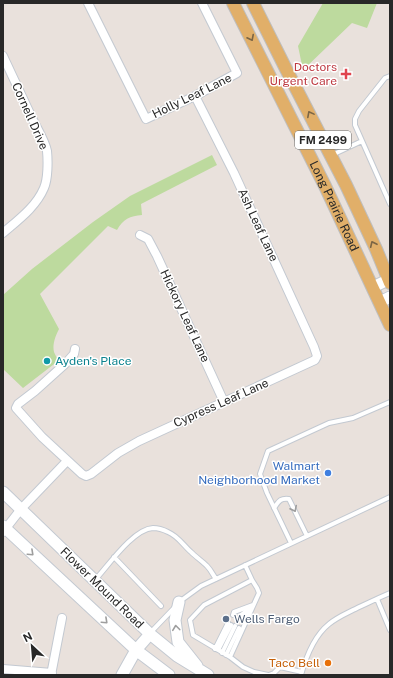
<svg xmlns="http://www.w3.org/2000/svg" width="393" height="678" viewBox="0 0 393 678" font-family="'Public Sans',sans-serif">
<style>
.green{fill:#bdda9e}
.lines{fill:none;stroke-linecap:round;stroke-linejoin:round}
.lane-casing{stroke:#c3c9d1;stroke-width:6}
.street-casing{stroke:#c3c9d1;stroke-width:10}
.secondary-casing{stroke:#c3c9d1;stroke-width:13}
.primary-casing{stroke:#bebebe;stroke-width:14}
.lane{stroke:#fff;stroke-width:4}
.street{stroke:#fff;stroke-width:8}
.secondary{stroke:#fff;stroke-width:11}
.primary{stroke:#e1af69;stroke-width:12}
.oneway{stroke:#7b6545}
.oneway2{stroke:#9e9e9e}
.health-dot{fill:#e0444e;stroke:#fff;stroke-width:1.5}
.culture-dot{fill:#0f9aa8;stroke:#fff;stroke-width:1.5}
.shop-dot{fill:#3f7fe0;stroke:#fff;stroke-width:1.5}
.service-dot{fill:#5c6f8a;stroke:#fff;stroke-width:1.5}
.food-dot{fill:#e8710a;stroke:#fff;stroke-width:1.5}
.labels{text-anchor:middle;dominant-baseline:central;stroke-width:3;stroke-linejoin:round;paint-order:stroke}
.shield{fill:#fff;stroke:#686868;stroke-width:1}
.shield-label{font-size:11px;font-weight:bold;fill:#282828}
.health-label{font-size:12px;fill:#be3a42;stroke:#fff;text-anchor:end}
.street-label{font-size:12px;fill:#282828;stroke:#fff}
.culture-label{font-size:12px;fill:#0d838f;stroke:#fff;text-anchor:start}
.shop-label{font-size:12px;fill:#366cbe;stroke:#fff;text-anchor:end}
.service-label{font-size:12px;fill:#4e5e75;stroke:#fff;text-anchor:start}
.food-label{font-size:12px;fill:#c56008;stroke:#fff;text-anchor:end}
</style>
<rect width="100%" height="100%" fill="#e9e1dc"/>
<path class="green" d="M 323,3 L 377,3 L 367,28 L 352,23 L 303,70 L 298,46 Z
M 212,155 L 217,165 L 141,204 L 142,215 C 130,216 123,219 117,230 L 108,226 L 40,294 L 59,329 C 56,335 52,344 54,352 C 55,355 57,357 58,361 L 23,388 L 3,369 L 3,295 L 32,269 L 93,222 L 130,196 Z"/>
<g class="lines">
<defs>
<path id="lane" d="M 390,76 L 385,78 L 359,111 L 355,119 L 355,125 L 390,204
M 332,155 L 362,141
M 274,508 C 279,501 280,498 289,499 L 307,536
M 291,543 L 267,493 L 260,474 L 268,451 L 329,423 L 353,418 L 390,402
M 114,557 L 161,606
M 245,565 L 252,580 L 204,605 L 190,620 L 193,635 L 230,657 L 243,667 L 254,672 L 268,675
M 95,580 C 108,566 133,529 153,528 C 158,528 164,530 168,532 C 178,536 183,545 191,552 C 196,557 202,561 207,566 C 211,570 213,575 216,579
M 377,599 L 390,630
M 179,602 L 201,586 L 390,497
M 233,615 L 234,612 L 253,605
M 239,618 L 241,615 L 252,607
M 243,620 L 245,615 L 248,612
M 151,632 L 175,607
M 215,649 L 228,623
M 218,650 L 231,625
M 222,653 L 235,626
M 226,655 L 239,628
M 230,657 L 259,593 L 257,588 L 252,580
M 269,675 L 274,673 L 280,667 L 302,672
M 301,675 C 306,657 314,636 329,624 C 336,618 345,614 353,610 C 366,604 378,598 390,593"/>
<path id="street" d="M 88,3 L 146,119 L 195,96 L 237,73 L 202,3
M 3,56 C 13,77 23,99 33,120 C 38,130 45,141 47,151 C 48,161 48,179 44,188 C 36,207 18,220 3,233
M 140,235 L 148,239 L 157,256 L 224,402
M 75,349 L 74,354 L 65,364 L 35,391 L 18,404 L 16,408 L 42,437 L 82,474 L 86,476 L 91,474 L 118,453 L 139,441 L 315,360 L 317,356 L 314,347 L 234,173 L 195,96
M 3,532 L 21,509 L 67,461
M 3,669 L 52,673
M 51,675 L 62,618"/>
<path id="secondary" d="M 373,287 L 390,279
M 380,302 L 390,297
M 3,492 L 150,634 L 177,656 L 208,675
M 3,526 L 136,650 L 169,675
M 179,602 L 175,620 L 178,642 L 197,666
M 122,675 L 136,650 L 150,634"/>
<g id="primary">
<path id="s1" d="M 233,3 L 325,186 L 390,325"/>
<path d="M 253,3 L 286,69 L 346,185 L 376,249 L 390,283"/>
</g>
</defs>
<use href="#lane" class="lane-casing"/>
<use href="#street" class="street-casing"/>
<use href="#secondary" class="secondary-casing"/>
<use href="#primary" class="primary-casing"/>
<use href="#lane" class="lane"/>
<use href="#street" class="street"/>
<use href="#secondary" class="secondary"/>
<use href="#primary" class="primary"/>
</g>
<defs><path id="oneway-chevron" d="M-2-3.5L2.5 0L-2 3.5" fill="none" stroke-width="1.6" stroke-linecap="round" stroke-linejoin="round"/></defs>
<g class="oneway">
<use href="#oneway-chevron" transform="translate(251 38) rotate(63)"/>
<use href="#oneway-chevron" transform="translate(310 114) rotate(-118)"/>
<use href="#oneway-chevron" transform="translate(373 244) rotate(-115)"/>
</g>
<g class="oneway2">
<use href="#oneway-chevron" transform="translate(294 509) rotate(63)"/>
<use href="#oneway-chevron" transform="translate(31 553) rotate(43)"/>
<use href="#oneway-chevron" transform="translate(105 621) rotate(43)"/>
<use href="#oneway-chevron" transform="translate(176 628) rotate(-97)"/>
</g>
<path class="health-dot" d="M344 68h4v4h4v4h-4v4h-4v-4h-4v-4h4z"/>
<circle class="culture-dot" cx="47" cy="361" r="4"/>
<circle class="shop-dot" cx="328" cy="473" r="4"/>
<circle class="service-dot" cx="226" cy="619" r="4"/>
<circle class="food-dot" cx="328" cy="663" r="4"/>
<g class="labels">
<rect class="shield" x="295" y="131" width="56" height="18" rx="3"/>
<g class="shield-label">
<text x="323" y="140">FM 2499</text>
</g>
<g class="health-label">
<text x="337" y="67">Doctors<tspan x="337" dy="14">Urgent Care</tspan></text>
</g>
<g class="street-label">
<text transform="translate(192 96) rotate(-26)">Holly Leaf Lane</text>
<text transform="translate(30 116) rotate(66)">Cornell Drive</text>
<text stroke="none"><textPath href="#s1" startOffset="227">Long Prairie Road</textPath></text>
<text transform="translate(258 225) rotate(65)">Ash Leaf Lane</text>
<text transform="translate(185 316) rotate(65)">Hickory Leaf Lane</text>
<text transform="translate(221 403) rotate(-24)">Cypress Leaf Lane</text>
<text transform="translate(102 588) rotate(44)">Flower Mound Road</text>
</g>
<g class="culture-label">
<text x="55" y="361">Ayden's Place</text>
</g>
<g class="shop-label">
<text x="320" y="466">Walmart<tspan x="320" dy="14">Neighborhood Market</tspan></text>
</g>
<g class="service-label">
<text x="234" y="619">Wells Fargo</text>
</g>
<g class="food-label">
<text x="320" y="663">Taco Bell</text>
</g>
</g>
<rect width="393" height="678" fill="none" stroke="#282828" stroke-width="8"/>
<g transform="translate(32 646) rotate(334)" stroke="#ffffff" stroke-width="3" paint-order="stroke">
<path d="M0-3L7 15L0 10L-7 15Z" fill="#282828"/>
<text y="-6" font-size="11" font-weight="bold" text-anchor="middle" fill="#282828">N</text>
</g>
</svg>
